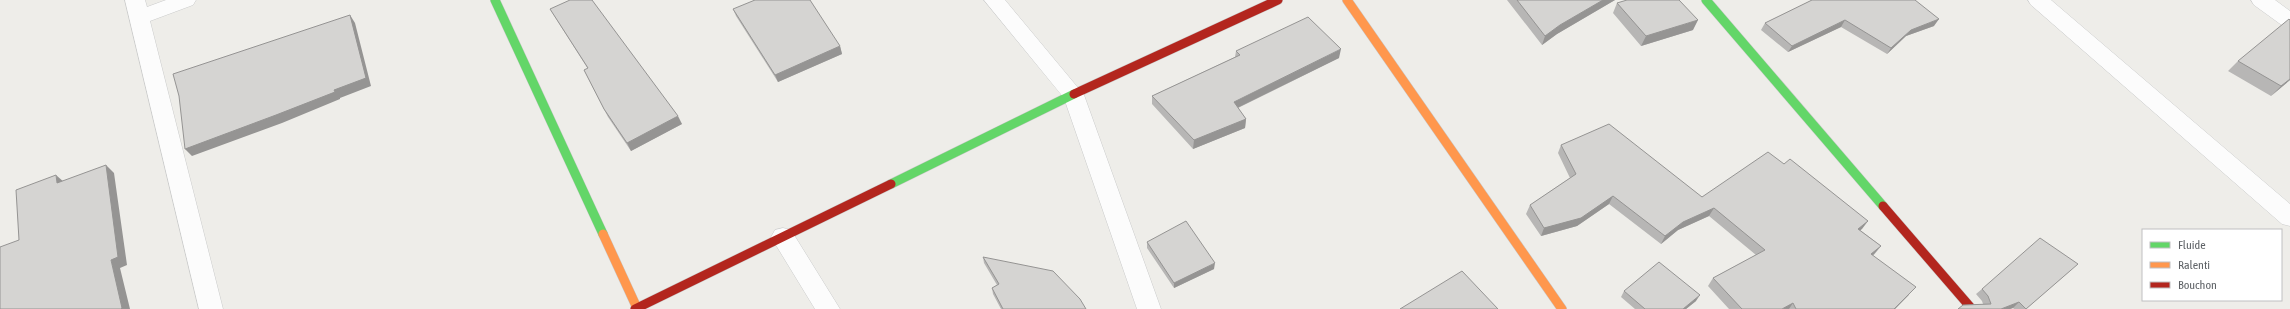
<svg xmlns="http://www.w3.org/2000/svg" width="2290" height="309" viewBox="0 0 2290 309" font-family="'Asap Condensed',sans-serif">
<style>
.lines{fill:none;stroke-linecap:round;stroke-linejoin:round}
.street-casing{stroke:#cacbcb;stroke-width:1}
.fast-casing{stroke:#c9c9c9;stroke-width:10}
.slow-casing{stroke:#c9c9c9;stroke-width:10}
.jam-casing{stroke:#c9c9c9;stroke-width:10}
.street{fill:#fcfcfc;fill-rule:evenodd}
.fast{stroke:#63d668;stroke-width:9}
.slow{stroke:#ff974d;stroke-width:9}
.jam{stroke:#b3261e;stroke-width:9}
.wall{fill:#b7b6b5}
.shaded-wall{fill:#959493}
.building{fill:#d5d4d2;stroke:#959493}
</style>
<rect width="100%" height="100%" fill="#eeede9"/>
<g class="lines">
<defs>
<path id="street" d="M 125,0 L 145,0 L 147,7 L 166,0 L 196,0 L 193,5 L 150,21 L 223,309 L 199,309 Z
M 984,0 L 1005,0 L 1084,95 L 1161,309 L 1137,309 L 1064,98 Z
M 2028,0 L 2051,0 L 2290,204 L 2290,226 L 2282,224 L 2031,5 Z
M 2251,0 L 2275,0 L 2290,11 L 2290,28 L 2283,26 L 2254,5 Z
M 783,228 L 791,230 L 840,309 L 815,309 L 771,237 L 775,230 Z"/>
<path id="fast" d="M 495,0 L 603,234
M 1706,0 L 1883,206
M 891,184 L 1074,94"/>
<path id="slow" d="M 1347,0 L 1562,309
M 603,234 L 637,308"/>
<path id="jam" d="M 1074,94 L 1278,0
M 1883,206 L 1972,309
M 635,309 L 891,184"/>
</defs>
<use href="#street" class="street-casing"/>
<use href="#fast" class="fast-casing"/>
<use href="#slow" class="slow-casing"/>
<use href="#jam" class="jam-casing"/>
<use href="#street" class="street"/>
<use href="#fast" class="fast"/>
<use href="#slow" class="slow"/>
<use href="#jam" class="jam"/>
</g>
<path class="wall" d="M 1507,0 L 1615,0 L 1557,34 L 1542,45 Z
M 1812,0 L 1934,26 L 1906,36 L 1887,54 L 1841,27 L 1788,52 L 1761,30 L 1765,23 Z
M 1617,3 L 1693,30 L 1641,46 L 1613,13 Z
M 550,9 L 682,124 L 631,151 L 608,117 L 584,70 L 588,69 L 555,17 Z
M 733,9 L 840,46 L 842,54 L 778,82 L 736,16 Z
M 2290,20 L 2290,80 L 2271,96 L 2228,71 L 2238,61 Z
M 1236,51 L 1339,58 L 1238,108 L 1246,119 L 1245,128 L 1193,149 L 1152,104 L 1152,96 L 1235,57 Z
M 1561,145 L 1702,197 L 1784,164 L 1868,221 L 1860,230 L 1881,246 L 1873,256 L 1909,295 L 1895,309 L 1729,309 L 1708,286 L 1713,278 L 1756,255 L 1709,216 L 1678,230 L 1661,244 L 1609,204 L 1577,226 L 1541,236 L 1526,214 L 1530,205 L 1570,178 L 1558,153 Z
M 1147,242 L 1214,269 L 1174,288 L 1147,248 Z
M 983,257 L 1086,309 L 1001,309 L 993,294 L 992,288 L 997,285 L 984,263 Z
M 2071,270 L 2026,309 L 2014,309 L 2013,308 L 2010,309 L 1958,309 L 1983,304 L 1982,301 L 1976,294 L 1982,289 Z
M 1624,291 L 1696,301 L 1686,309 L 1635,309 L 1621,297 Z"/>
<path class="shaded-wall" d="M 1603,0 L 1615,0 L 1557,34 L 1542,45 L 1545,36 L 1560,25 Z
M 350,15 L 355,23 L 371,86 L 340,98 L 340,99 L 282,123 L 192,156 L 185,149 Z
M 1939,19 L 1934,26 L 1906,36 L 1887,54 L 1891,48 L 1911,30 Z
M 1698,20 L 1693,30 L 1641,46 L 1646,36 Z
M 1845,20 L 1841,27 L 1788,52 L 1792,46 Z
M 840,46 L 842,54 L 778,82 L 775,75 Z
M 1341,49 L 1339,58 L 1233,110 L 1234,102 Z
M 2290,79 L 2290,80 L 2271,96 L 2281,86 Z
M 678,116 L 682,124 L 631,151 L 627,143 Z
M 1246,119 L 1245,128 L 1193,149 L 1194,140 Z
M 106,165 L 114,173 L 127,265 L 120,268 L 130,309 L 121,309 L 111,260 Z
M 56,175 L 65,183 L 57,183 Z
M 1613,196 L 1609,204 L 1577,226 L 1541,236 L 1544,228 Z
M 1714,208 L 1709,216 L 1678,230 L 1661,244 L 1665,236 L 1683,222 Z
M 1868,221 L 1862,229 L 1852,237 L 1858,229 Z
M 1881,246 L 1874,254 L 1864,262 L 1871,254 Z
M 1215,263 L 1214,269 L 1174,288 L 1174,283 Z
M 1916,287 L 1895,309 L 1894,309 Z
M 1700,295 L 1696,301 L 1686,309 L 1683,309 Z
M 2019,302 L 2013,308 L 2010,309 L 2001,309 Z
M 1793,303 L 1789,309 L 1782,309 Z"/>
<path class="building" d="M 570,0 L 592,0 L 678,116 L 627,143 L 604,109 L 584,70 L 588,68 L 550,9 Z
M 755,0 L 810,0 L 840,46 L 775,75 L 733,9 Z
M 1517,0 L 1603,0 L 1560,25 L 1545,36 Z
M 1627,0 L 1679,0 L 1698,20 L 1646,36 L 1617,3 Z
M 1812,0 L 1915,0 L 1939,19 L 1911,30 L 1891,48 L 1845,20 L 1792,46 L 1765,23 Z
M 350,15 L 366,78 L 334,90 L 335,92 L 276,115 L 185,149 L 179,96 L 173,74 Z
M 1308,17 L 1341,49 L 1234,102 L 1246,119 L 1194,140 L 1152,96 L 1240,55 L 1236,51 Z
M 2289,19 L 2290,20 L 2290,79 L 2281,86 L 2238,61 Z
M 1609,124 L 1702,197 L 1768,152 L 1784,164 L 1790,159 L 1868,221 L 1858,229 L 1881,246 L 1871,254 L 1916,287 L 1894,309 L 1796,309 L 1793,303 L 1782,309 L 1742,309 L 1713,278 L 1765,250 L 1714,208 L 1683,222 L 1665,236 L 1613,196 L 1581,218 L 1544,228 L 1530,205 L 1576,174 L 1561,145 Z
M 106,165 L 118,257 L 111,260 L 122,308 L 121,309 L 0,309 L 0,247 L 19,240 L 16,190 L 56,175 L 57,183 Z
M 1186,221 L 1215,263 L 1174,283 L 1147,242 Z
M 2040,238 L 2078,264 L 2026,309 L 2019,302 L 2001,309 L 1958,309 L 1963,305 L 1991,304 L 1988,296 L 1982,289 Z
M 983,257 L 1053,271 L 1080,299 L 1086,309 L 1003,309 L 992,288 L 999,284 Z
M 1659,262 L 1700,295 L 1683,309 L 1645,309 L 1624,291 Z
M 1462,271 L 1498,309 L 1400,309 Z"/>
<rect x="2142" y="229" width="140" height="72" fill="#ffffff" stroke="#bfc0c2"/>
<rect x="2150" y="242" width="20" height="6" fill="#63d668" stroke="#bfc0c2"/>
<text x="2178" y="249" font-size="12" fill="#5e6266">Fluide</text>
<rect x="2150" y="262" width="20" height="6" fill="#ff974d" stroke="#bfc0c2"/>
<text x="2178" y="269" font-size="12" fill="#5e6266">Ralenti</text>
<rect x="2150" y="282" width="20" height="6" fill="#b3261e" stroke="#bfc0c2"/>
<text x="2178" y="289" font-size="12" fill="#5e6266">Bouchon</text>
</svg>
